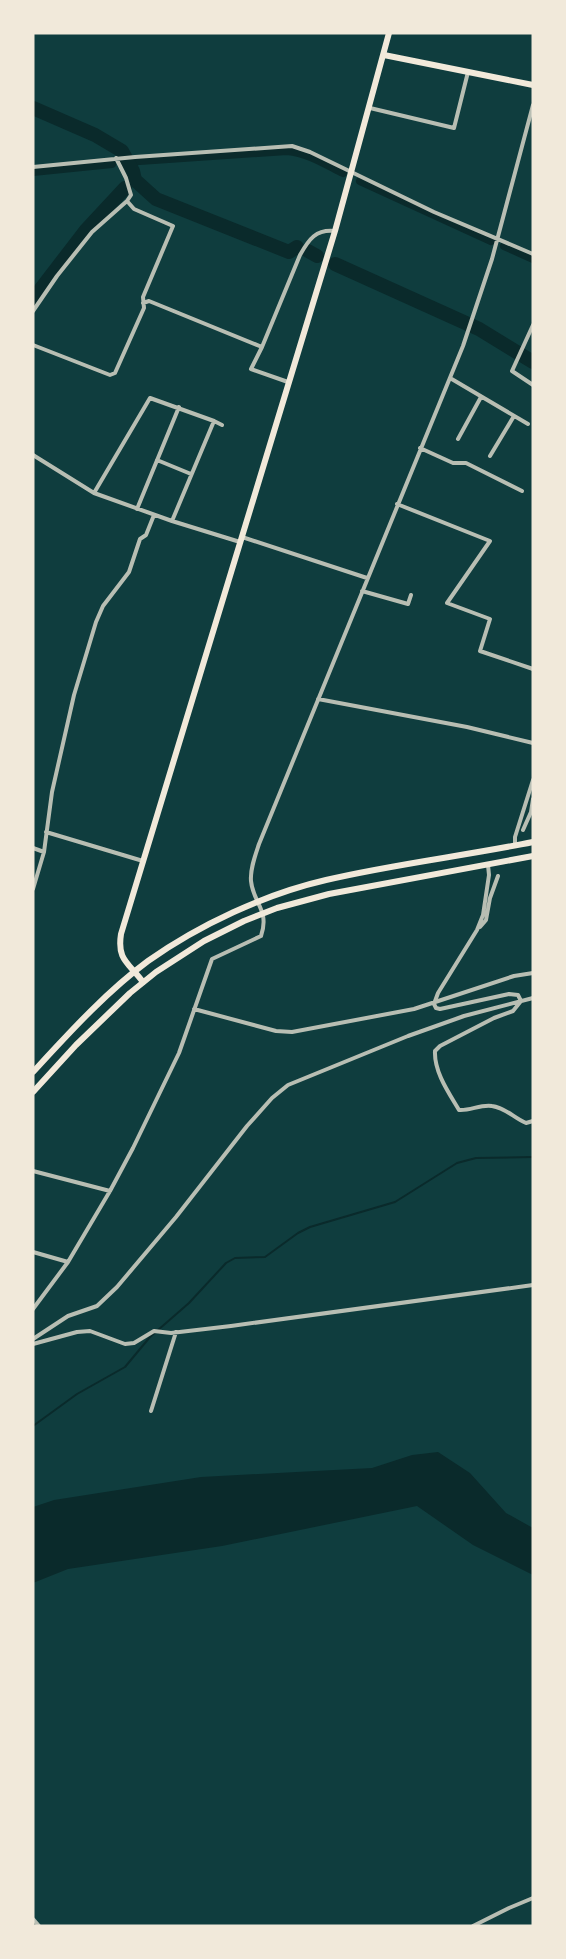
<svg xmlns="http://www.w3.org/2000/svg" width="566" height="1959" viewBox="0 0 566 1959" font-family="Quicksand,sans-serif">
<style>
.water{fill:#0a2a2b}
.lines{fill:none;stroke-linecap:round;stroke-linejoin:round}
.stream{stroke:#0a2a2b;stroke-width:2}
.canal{stroke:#0a2a2b;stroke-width:8}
.river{stroke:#0a2a2b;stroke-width:14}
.minor{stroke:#b8beb3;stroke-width:4}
.primary{stroke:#f1e9da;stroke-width:6}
.trunk{stroke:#f1e9da;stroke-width:6}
</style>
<rect width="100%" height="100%" fill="#0f3d3e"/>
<path class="water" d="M 438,1452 L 470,1473 L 506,1513 L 533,1528 L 533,1575 L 473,1545 L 417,1506 L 222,1546 L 68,1569 L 33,1583 L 33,1507 L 54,1500 L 201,1477 L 372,1468 L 412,1455 Z"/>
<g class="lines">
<path class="stream" d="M 33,1426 L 77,1394 L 125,1367 L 150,1337 L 189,1303 L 226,1263 L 235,1258 L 265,1257 L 298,1233 L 310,1227 L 395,1202 L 457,1163 L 476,1158 L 533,1157"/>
<path class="canal" d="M 125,162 L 287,151 C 308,153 325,164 343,173
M 33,172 L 112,164
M 360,181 L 491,241
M 504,246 L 533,259"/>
<path class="river" d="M 33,108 L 95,135 L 122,151 L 133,171 L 135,180 L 156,199 L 289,252 L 297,247
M 308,251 L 317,256
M 335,264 L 479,329 L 533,362
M 33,299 L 86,230 L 125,188"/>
<path class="minor" d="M 370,108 L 454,128 L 468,72
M 33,167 L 135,157 L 292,146 L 310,152 L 434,212 L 533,254
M 143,303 L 149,301 L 262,347 L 300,255 C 309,239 316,229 335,231
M 33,311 L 57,276 L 92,232 L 127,201 L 131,195 L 126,178 L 116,158
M 533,325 L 512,371 L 533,385
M 33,345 L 110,375 L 115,373 L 144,308 L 143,297 L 173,226 L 134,209 L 127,201
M 262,347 L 251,369 L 288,382
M 450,378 L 528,424
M 214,421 L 222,425
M 458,439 L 481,397
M 420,448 L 453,463 L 466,463 L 522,491
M 33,455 L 94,493 L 172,521 L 240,542
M 490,456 L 514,416
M 157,460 L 191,474
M 94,493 L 150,398 L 214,421 L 172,521
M 397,504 L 490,541 L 447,603 L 490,619 L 480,651 L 533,669
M 137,509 L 179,407
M 242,537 L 367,578
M 362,591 L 408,604 L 411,595
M 318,699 L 467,727 L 533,743
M 523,830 L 531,812 L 533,799
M 46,832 L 143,861
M 515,845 L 515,837 L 533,780
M 33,848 L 44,852
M 488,865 L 489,875 L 483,915 L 477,930 L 438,993 L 434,1004 L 436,1008 L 440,1009 L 509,994 L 518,995 L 521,1001 L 513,1011 L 494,1018 L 440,1046 L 435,1051 C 434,1072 449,1093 459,1110 C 470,1111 481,1104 492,1106 C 506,1108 514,1118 526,1123 L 533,1121
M 33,889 L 44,852 L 52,792 L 74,695 L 96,622 L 103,606 L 129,572 L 140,539 L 146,535 L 154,515
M 480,927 L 486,920 L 490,898 L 498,876
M 194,1009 L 276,1031 L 292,1032 L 414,1009 L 514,976 L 533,973
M 33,1171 L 110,1191
M 33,1252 L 68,1262
M 33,1309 L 68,1262 L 110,1191 L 133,1148 L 179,1053 L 212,959 L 261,936 C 270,910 253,903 251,881 C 250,869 255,856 259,844 L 463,346 L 492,259 L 533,105
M 33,1339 L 68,1316 L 97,1306 L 117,1287 L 176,1217 L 247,1126 L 272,1098 L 288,1085 L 408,1036 L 464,1016 L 533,998
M 33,1344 L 77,1332 L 90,1331 L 125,1344 L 134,1343 L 154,1331 L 171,1333 L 231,1326 L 533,1285
M 151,1411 L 176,1332
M 33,1919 L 39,1926
M 473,1926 L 509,1908 L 533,1898"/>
<path class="primary" d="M 384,55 L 533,85
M 143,982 C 128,962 117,960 121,934 L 335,231 L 389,33"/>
<path class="trunk" d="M 33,1072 C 69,1033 106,992 148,961 C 199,925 265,894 326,880 C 394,864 464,856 533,842
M 33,1092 L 76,1045 L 130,993 L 156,972 L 204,941 L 244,921 L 277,908 L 329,894 L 533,856"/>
</g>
<rect width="566" height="1959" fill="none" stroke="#f1e9da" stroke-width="69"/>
</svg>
